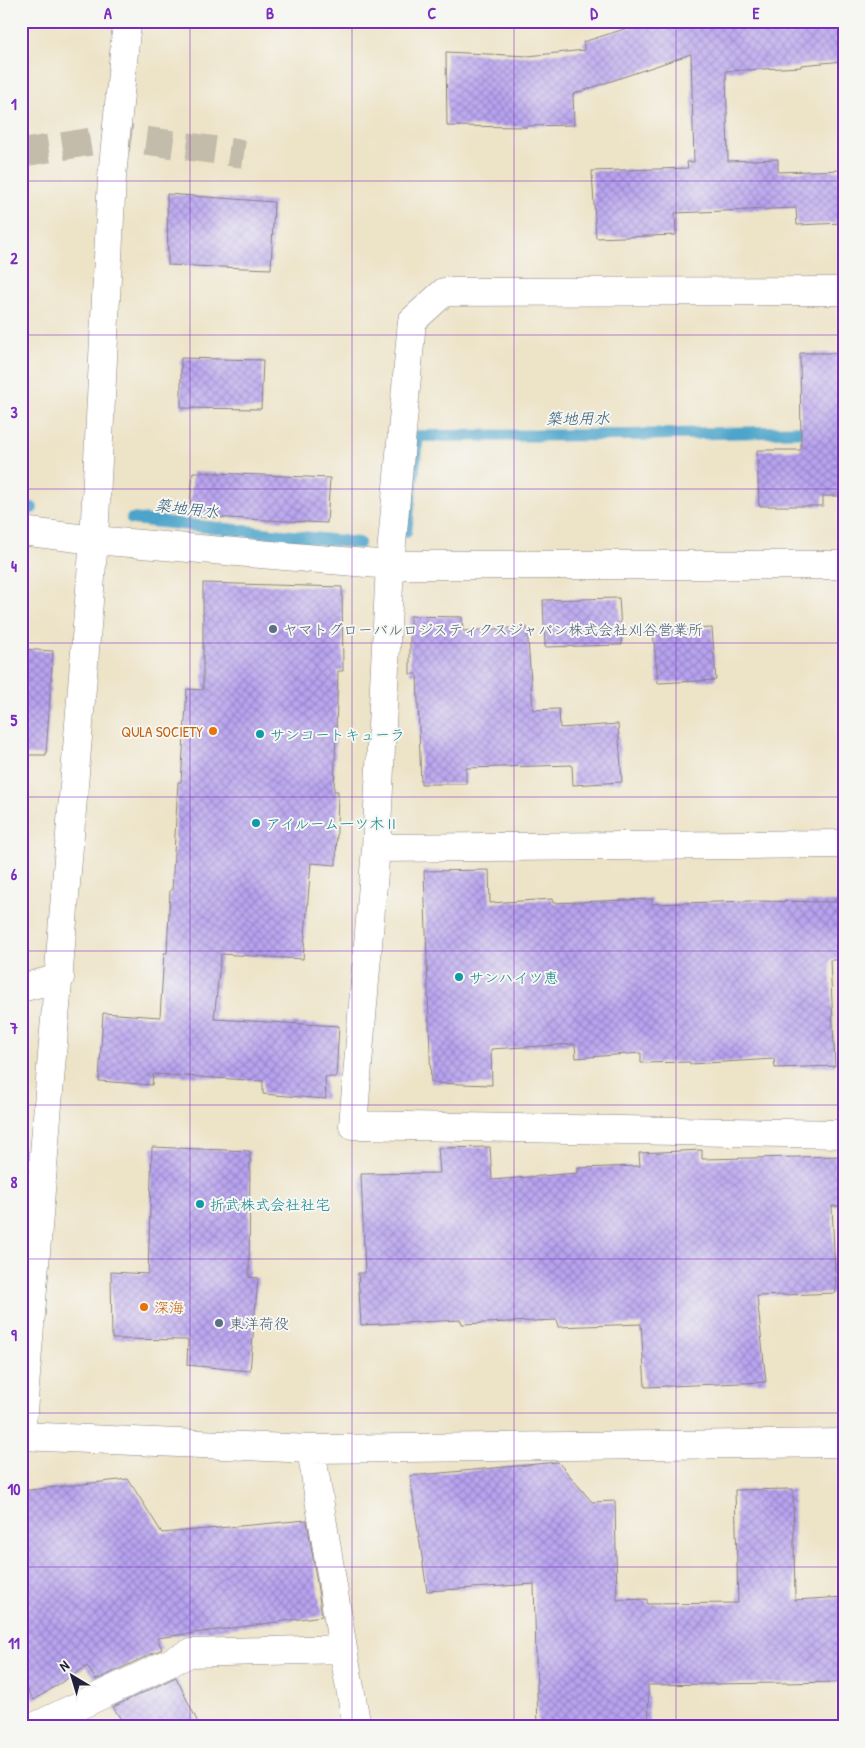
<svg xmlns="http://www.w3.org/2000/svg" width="865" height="1748" viewBox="0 0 865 1748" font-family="'Patrick Hand','Klee One',sans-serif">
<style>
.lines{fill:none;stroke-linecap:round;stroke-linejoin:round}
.stream{stroke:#4da4ca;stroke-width:12}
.building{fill:url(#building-cross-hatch)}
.minor-tunnel{stroke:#c4bcab;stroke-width:28;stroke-dasharray:28 14;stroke-linecap:butt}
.minor-casing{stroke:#888281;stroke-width:29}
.minor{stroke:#fff;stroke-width:28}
.grid{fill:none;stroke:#7b2cbf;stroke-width:1;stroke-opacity:0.55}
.service-dot{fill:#5c6f8a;stroke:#f6f6f2;stroke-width:2}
.food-dot{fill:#e8710a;stroke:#f6f6f2;stroke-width:2}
.culture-dot{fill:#0f9aa8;stroke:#f6f6f2;stroke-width:2}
.labels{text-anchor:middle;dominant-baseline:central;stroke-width:4;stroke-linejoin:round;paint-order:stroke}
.service-label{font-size:15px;fill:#4e5e75;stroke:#f6f6f2;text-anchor:start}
.food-label{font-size:15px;fill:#c56008;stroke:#f6f6f2;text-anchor:end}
.culture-label{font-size:15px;fill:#0d838f;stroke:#f6f6f2;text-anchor:start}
.water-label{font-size:16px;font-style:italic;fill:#355c7b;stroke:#f6f6f2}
.neatline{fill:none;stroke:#7b2cbf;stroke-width:2}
.grid-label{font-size:16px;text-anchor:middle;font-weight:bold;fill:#7b2cbf}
</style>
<defs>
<pattern id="building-cross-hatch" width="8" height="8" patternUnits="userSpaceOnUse" patternTransform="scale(1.25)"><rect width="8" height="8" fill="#b8a3f0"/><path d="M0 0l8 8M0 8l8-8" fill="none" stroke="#9584c4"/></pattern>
</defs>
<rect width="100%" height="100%" fill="#f6f6f2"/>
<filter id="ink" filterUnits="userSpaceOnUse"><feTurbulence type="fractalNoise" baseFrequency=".02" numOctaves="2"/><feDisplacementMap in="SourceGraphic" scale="10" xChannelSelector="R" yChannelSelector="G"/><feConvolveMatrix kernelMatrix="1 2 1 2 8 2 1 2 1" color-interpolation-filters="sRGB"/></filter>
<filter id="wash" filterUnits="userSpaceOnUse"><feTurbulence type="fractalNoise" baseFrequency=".0096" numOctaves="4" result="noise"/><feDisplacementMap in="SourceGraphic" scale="20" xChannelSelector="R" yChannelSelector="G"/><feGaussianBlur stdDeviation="1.12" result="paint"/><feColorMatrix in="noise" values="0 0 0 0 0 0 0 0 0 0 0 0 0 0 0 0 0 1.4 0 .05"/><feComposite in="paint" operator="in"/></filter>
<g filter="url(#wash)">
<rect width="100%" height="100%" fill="#ede3c7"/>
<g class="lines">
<path class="stream" d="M 21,507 L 32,508
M 132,519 L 359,543
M 406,532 L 418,436 L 628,435 L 816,431"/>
</g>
<g id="blocks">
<path class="building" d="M 650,21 L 844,21 L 844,61 L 801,65 L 801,67 L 726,71 L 728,161 L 778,159 L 778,172 L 844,170 L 844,223 L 797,225 L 796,208 L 675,213 L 676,235 L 596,238 L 592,171 L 688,168 L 687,162 L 694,162 L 691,54 L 573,94 L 574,125 L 527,126 L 527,127 L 447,126 L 446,52 L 528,56 L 585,50 L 583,42 Z
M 167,194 L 274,202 L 271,269 L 168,265 Z
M 800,353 L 844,353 L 844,496 L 823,496 L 823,506 L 759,506 L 757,450 L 801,450 Z
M 181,358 L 263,360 L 261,409 L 181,408 Z
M 193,472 L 330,478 L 327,523 L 189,516 Z
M 203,583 L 342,587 L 343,671 L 338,671 L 334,791 L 338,791 L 336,865 L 311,863 L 303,959 L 221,954 L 214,1019 L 339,1026 L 336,1077 L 325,1077 L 326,1099 L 263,1094 L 263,1081 L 153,1074 L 152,1085 L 99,1081 L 103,1013 L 160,1017 L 164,953 L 167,953 L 170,890 L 172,890 L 178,782 L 181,782 L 187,689 L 203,690 Z
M 619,598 L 622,645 L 545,647 L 543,600 Z
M 410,616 L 462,617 L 463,631 L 527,627 L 533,710 L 559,709 L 560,728 L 618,724 L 622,782 L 573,785 L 572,765 L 466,768 L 466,784 L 421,784 L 417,674 L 410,674 Z
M 712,628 L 716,680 L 658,683 L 653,631 Z
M 21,649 L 53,651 L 46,755 L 21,755 Z
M 489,870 L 490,903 L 552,899 L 553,903 L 652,899 L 652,904 L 749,901 L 841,902 L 840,960 L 830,960 L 835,1066 L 775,1068 L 774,1059 L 690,1064 L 690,1062 L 641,1063 L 641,1053 L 576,1058 L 575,1044 L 491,1049 L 492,1085 L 431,1083 L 424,871 Z
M 152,1147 L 250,1151 L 249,1277 L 258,1278 L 250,1371 L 187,1365 L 188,1340 L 112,1339 L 111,1272 L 148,1274 Z
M 490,1147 L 492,1180 L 578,1173 L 578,1168 L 640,1166 L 639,1153 L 702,1150 L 702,1159 L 844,1156 L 844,1206 L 832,1206 L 836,1293 L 757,1296 L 766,1382 L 645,1387 L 641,1324 L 558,1327 L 557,1320 L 462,1324 L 461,1320 L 361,1325 L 358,1273 L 365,1273 L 361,1174 L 440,1173 L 438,1148 Z
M 558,1462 L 592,1502 L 615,1501 L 617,1600 L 647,1599 L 647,1604 L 738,1603 L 735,1490 L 793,1489 L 795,1600 L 844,1597 L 844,1682 L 648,1685 L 649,1727 L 538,1727 L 534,1584 L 427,1591 L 410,1476 Z
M 128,1479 L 162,1533 L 307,1520 L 322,1616 L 157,1638 L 162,1649 L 96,1680 L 87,1666 L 34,1700 L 21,1680 L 21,1491 Z
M 176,1677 L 200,1727 L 126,1727 L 113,1707 Z"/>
</g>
</g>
<g filter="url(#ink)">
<use href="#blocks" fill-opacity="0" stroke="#888281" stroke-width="1"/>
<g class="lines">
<path class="minor-tunnel" d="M 21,153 L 119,137 L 244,154"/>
<defs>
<path id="minor" d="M 844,291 L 444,292 L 412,321 L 390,565 L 376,848 L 353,1125 L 844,1134
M 21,531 L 94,540 L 390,565 L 844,565
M 376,848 L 844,844
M 21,988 L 60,978
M 21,1436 L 94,540 L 112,177 L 127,21
M 21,1436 L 311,1449 L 844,1443
M 311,1449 L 343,1649 L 357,1727
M 34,1727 L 190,1653 L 343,1649"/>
</defs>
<use href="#minor" class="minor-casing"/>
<use href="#minor" class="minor"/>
</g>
</g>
<path class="grid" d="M 190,21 L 190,1727M 352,21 L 352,1727M 514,21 L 514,1727M 676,21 L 676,1727M 21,181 L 844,181M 21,335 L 844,335M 21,489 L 844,489M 21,643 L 844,643M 21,797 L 844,797M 21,951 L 844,951M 21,1105 L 844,1105M 21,1259 L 844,1259M 21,1413 L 844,1413M 21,1567 L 844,1567"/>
<g class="service-dot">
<circle cx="273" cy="629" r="5"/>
<circle cx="219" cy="1323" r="5"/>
</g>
<g class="food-dot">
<circle cx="213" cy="731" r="5"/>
<circle cx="144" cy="1307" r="5"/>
</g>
<g class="culture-dot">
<circle cx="260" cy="734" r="5"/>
<circle cx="256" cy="823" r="5"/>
<circle cx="459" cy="977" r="5"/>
<circle cx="200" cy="1204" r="5"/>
</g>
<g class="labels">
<g class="service-label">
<text x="283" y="629">ヤマトグローバルロジスティクスジャパン株式会社刈谷営業所</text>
<text x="229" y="1323">東洋荷役</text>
</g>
<g class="food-label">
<text x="203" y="731">QULA SOCIETY</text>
<text x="154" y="1307" text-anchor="start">深海</text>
</g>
<g class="culture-label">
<text x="270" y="734">サンコートキューラ</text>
<text x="266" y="823">アイルーム一ツ木Ⅱ</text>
<text x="469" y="977">サンハイツ恵</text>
<text x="210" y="1204">折武株式会社社宅</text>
</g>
<g class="water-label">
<text transform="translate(578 418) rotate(-1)">築地用水</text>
<text transform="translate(187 508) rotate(6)">築地用水</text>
</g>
</g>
<rect width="865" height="1748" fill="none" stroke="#f6f6f2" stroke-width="55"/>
<g transform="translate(72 1676) rotate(322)" stroke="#f6f6f2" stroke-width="4" paint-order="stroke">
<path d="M0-4L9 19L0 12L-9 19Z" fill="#22223b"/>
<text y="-8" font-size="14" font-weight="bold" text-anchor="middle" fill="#22223b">N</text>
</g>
<rect x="28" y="28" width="810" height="1692" class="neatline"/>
<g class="grid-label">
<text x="108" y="19">A</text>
<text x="270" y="19">B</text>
<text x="432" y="19">C</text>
<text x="594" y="19">D</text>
<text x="756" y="19">E</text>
<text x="14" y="110">1</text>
<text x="14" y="264">2</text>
<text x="14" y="418">3</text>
<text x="14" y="572">4</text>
<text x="14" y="726">5</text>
<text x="14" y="880">6</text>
<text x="14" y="1034">7</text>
<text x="14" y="1188">8</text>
<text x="14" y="1341">9</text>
<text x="14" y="1495">10</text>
<text x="14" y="1649">11</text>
</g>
</svg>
